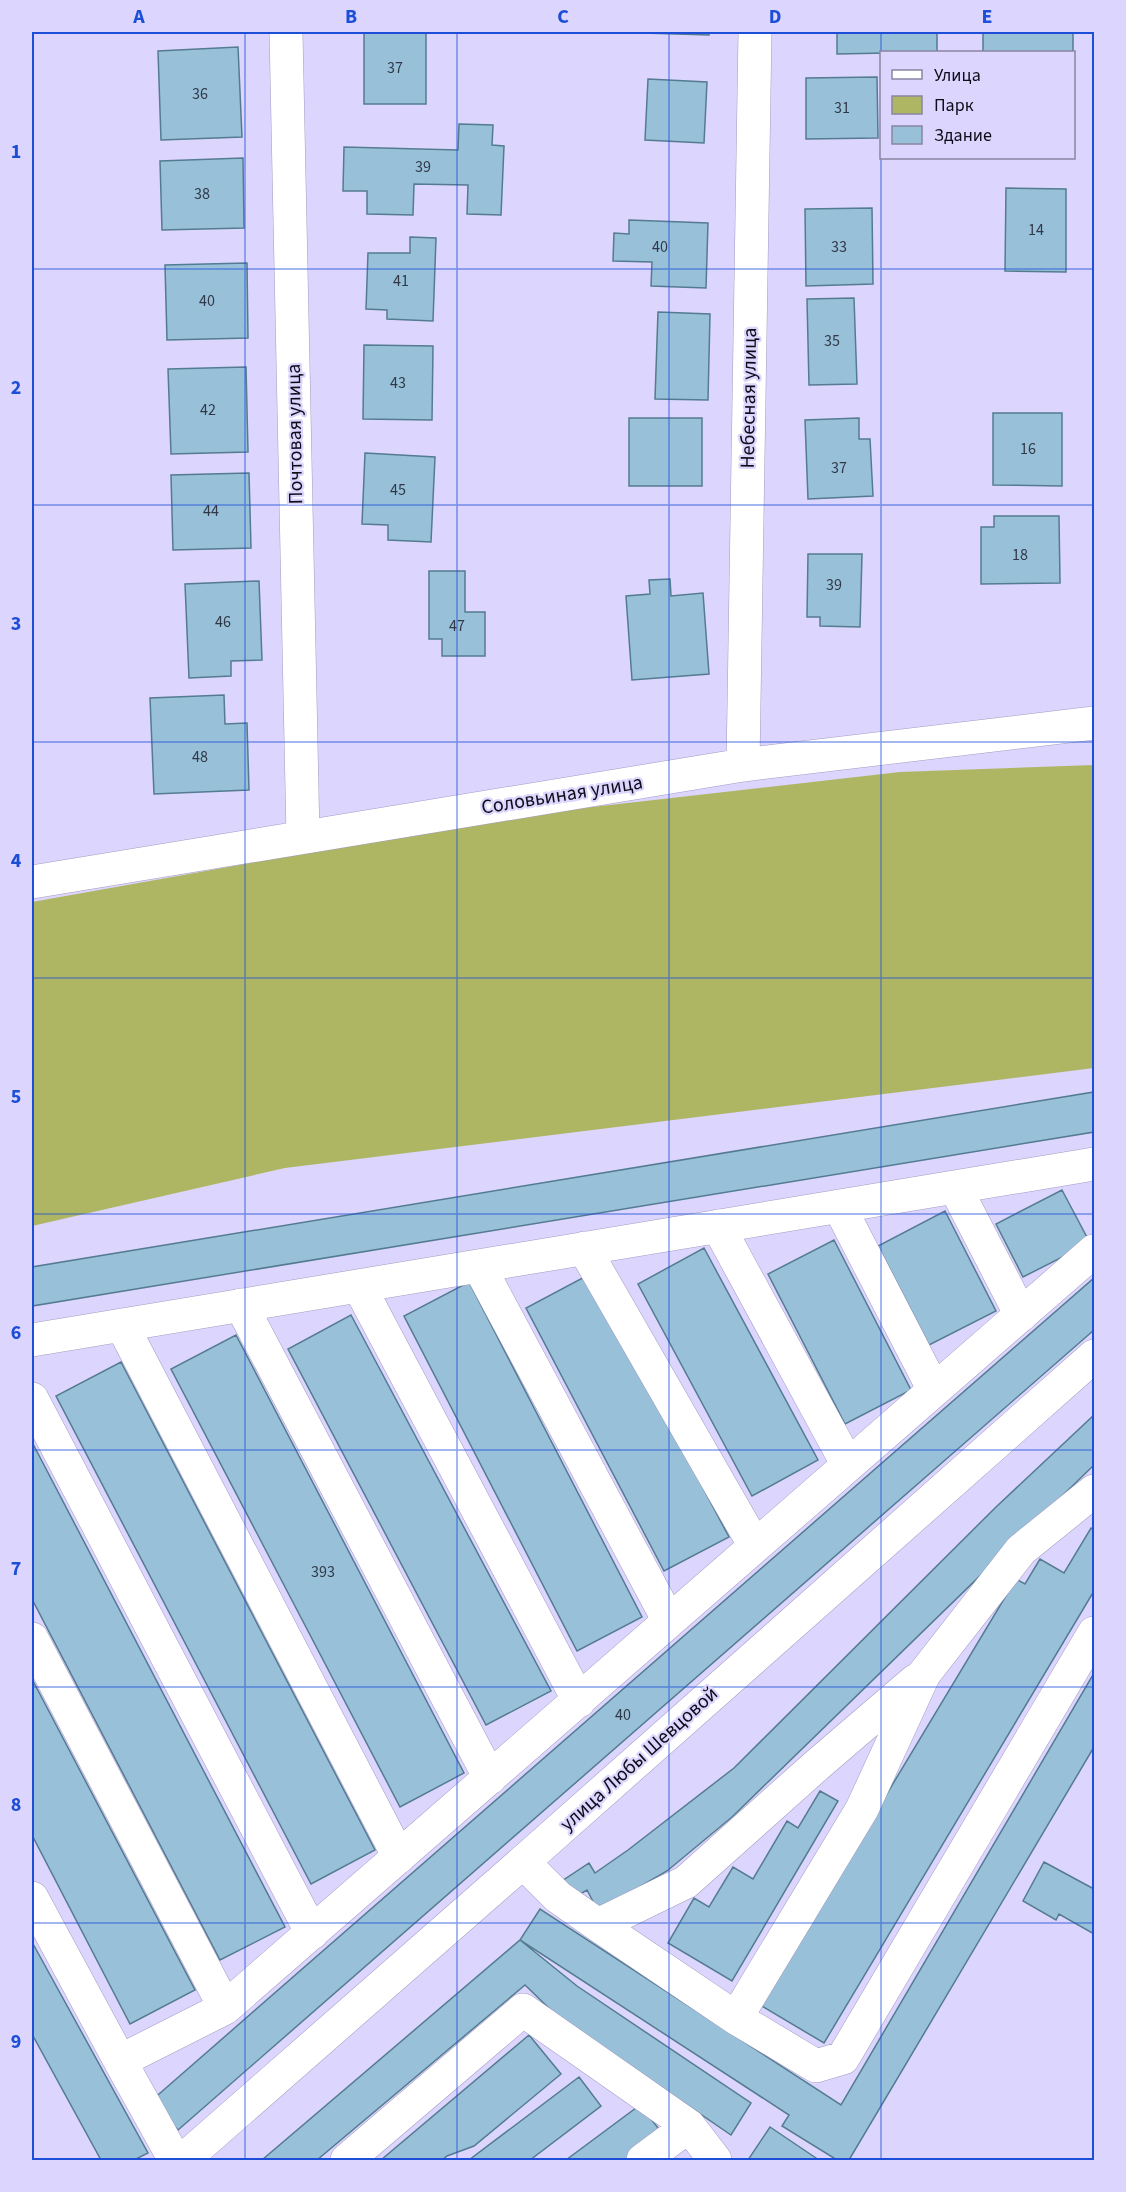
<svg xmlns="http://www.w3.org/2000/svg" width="1126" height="2192" viewBox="0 0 1126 2192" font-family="'Source Sans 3',sans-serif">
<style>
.green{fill:#afb663}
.building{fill:#98c1d9;stroke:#547b91;stroke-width:1.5}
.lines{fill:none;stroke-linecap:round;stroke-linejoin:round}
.minor-casing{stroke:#a29cc2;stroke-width:34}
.minor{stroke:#fff;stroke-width:33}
.grid{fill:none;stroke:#1d4ed8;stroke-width:1.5;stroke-opacity:0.55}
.labels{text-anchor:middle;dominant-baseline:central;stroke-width:4.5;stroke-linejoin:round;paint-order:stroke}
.number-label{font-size:16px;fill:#313949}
.street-label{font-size:20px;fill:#0f0c19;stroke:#dcd5fd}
.neatline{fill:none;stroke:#1d4ed8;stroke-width:2}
.grid-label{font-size:20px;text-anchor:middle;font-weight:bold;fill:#1d4ed8}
</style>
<rect width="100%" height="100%" fill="#dcd5fd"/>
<path class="green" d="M 1094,765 L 1094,1068 L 285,1168 L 32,1226 L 32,902 L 513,816 L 900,772 Z"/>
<path class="building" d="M 364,32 L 426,32 L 426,104 L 364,104 Z
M 644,32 L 709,32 L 709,35 L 644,33 Z
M 837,32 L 937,32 L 937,52 L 837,54 Z
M 983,32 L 1073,32 L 1073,52 L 983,52 Z
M 238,47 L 242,137 L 161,140 L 158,51 Z
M 877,77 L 878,138 L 806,139 L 806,78 Z
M 648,79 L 707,82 L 704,143 L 645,140 Z
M 459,124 L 493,125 L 492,145 L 504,146 L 501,215 L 467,214 L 468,185 L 414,184 L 413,215 L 367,214 L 367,191 L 343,191 L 344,147 L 458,150 Z
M 243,158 L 244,228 L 162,230 L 160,161 Z
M 1006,188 L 1066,189 L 1066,272 L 1005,271 Z
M 872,208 L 873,284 L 806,286 L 805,209 Z
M 629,220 L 708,223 L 706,288 L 651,286 L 652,262 L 613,261 L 614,233 L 629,234 Z
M 410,237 L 436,238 L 433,321 L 387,319 L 387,310 L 366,309 L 368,253 L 410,253 Z
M 247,263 L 248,338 L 167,340 L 165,265 Z
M 854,298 L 857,384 L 809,385 L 807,299 Z
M 658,312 L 710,314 L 708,400 L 655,399 Z
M 364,345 L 433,346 L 432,420 L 363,419 Z
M 246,367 L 248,452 L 171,454 L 168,369 Z
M 993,413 L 1062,413 L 1062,486 L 993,485 Z
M 629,418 L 702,418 L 702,486 L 629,486 Z
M 859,418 L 859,439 L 870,439 L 873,496 L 808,499 L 805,420 Z
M 365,453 L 435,457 L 431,542 L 388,540 L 388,525 L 362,524 Z
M 249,473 L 251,548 L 173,550 L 171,475 Z
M 994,516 L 1059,516 L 1060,583 L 981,584 L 981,527 L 994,527 Z
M 808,554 L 862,554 L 860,627 L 820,626 L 820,617 L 807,617 Z
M 429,571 L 465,571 L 465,612 L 485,612 L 485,656 L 442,656 L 442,639 L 429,639 Z
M 670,579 L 671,596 L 703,593 L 709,674 L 632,680 L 626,596 L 650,594 L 649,580 Z
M 259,581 L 262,660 L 231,661 L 231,676 L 189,678 L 185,584 Z
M 224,695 L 225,724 L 247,723 L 249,790 L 154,794 L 150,698 Z
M 1094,1092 L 1094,1132 L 32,1306 L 32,1267 Z
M 1062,1190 L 1090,1243 L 1023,1277 L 996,1224 Z
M 945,1211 L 996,1311 L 929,1345 L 878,1246 Z
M 834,1240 L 911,1390 L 845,1424 L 768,1274 Z
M 704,1248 L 818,1460 L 752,1496 L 638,1284 Z
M 590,1274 L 729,1537 L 664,1571 L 526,1308 Z
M 1094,1278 L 1094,1330 L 178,2130 L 151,2101 Z
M 469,1282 L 642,1617 L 577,1651 L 404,1316 Z
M 351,1315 L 551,1691 L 486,1725 L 288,1349 Z
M 236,1335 L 464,1773 L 400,1807 L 171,1369 Z
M 121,1362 L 375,1850 L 311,1884 L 56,1396 Z
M 1094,1415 L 1094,1465 L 732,1817 L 667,1871 L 598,1911 L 587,1890 L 575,1897 L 562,1881 L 589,1863 L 595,1873 L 628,1850 L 734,1768 L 995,1508 Z
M 32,1442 L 285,1927 L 220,1960 L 32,1599 Z
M 1091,1528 L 1094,1530 L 1094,1591 L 824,2043 L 760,2005 L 1016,1579 L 1025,1584 L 1040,1559 L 1064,1573 Z
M 1094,1673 L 1094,1747 L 849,2160 L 837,2160 L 782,2126 L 789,2115 L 520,1940 L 540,1909 L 841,2105 Z
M 32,1679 L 195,1990 L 130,2024 L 32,1835 Z
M 820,1791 L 838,1801 L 732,1981 L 668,1943 L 694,1898 L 709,1907 L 733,1867 L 753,1879 L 787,1821 L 798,1828 Z
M 1044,1862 L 1094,1889 L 1094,1934 L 1059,1914 L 1056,1920 L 1023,1901 Z
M 520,1940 L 577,1986 L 751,2103 L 731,2135 L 556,2015 L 525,1985 L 317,2160 L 262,2160 Z
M 32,1942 L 148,2153 L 134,2160 L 101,2160 L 32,2034 Z
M 529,2035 L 561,2074 L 474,2146 L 447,2156 L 442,2160 L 381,2160 Z
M 579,2077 L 601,2106 L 530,2160 L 469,2160 Z
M 640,2105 L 662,2133 L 624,2160 L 566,2160 Z
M 770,2127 L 816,2158 L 814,2160 L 748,2160 Z"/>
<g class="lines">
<defs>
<path id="minor" d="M 286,32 L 303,837
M 743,765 L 755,32
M 32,882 L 743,765 L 1094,723
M 955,1187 L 1021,1315
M 839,1206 L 934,1390
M 718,1226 L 848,1465
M 584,1248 L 755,1546
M 479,1266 L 669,1621
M 359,1286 L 579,1701
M 241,1305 L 490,1778
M 122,1325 L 399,1857
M 32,1340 L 1094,1164
M 32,1399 L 312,1933
M 32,1639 L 225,2008
M 523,1862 L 558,1897 L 598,1925 L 736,2018 L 816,2066 L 843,2058 L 1094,1633
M 32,1898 L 120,2061
M 598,1925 L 686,1882 L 817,1765 L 915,1681
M 736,2018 L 862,1809 L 924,1674 L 1021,1550 L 1094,1491
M 175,2160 L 120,2061 L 225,2008 L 1094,1251
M 183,2160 L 523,1862 L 1094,1356
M 347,2160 L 523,2010 L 689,2126 L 715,2160
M 643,2160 L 689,2126"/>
</defs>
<use href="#minor" class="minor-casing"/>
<use href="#minor" class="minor"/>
</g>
<path class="grid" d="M 245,32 L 245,2160M 457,32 L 457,2160M 669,32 L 669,2160M 881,32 L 881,2160M 32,269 L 1094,269M 32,505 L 1094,505M 32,742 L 1094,742M 32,978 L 1094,978M 32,1214 L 1094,1214M 32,1450 L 1094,1450M 32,1687 L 1094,1687M 32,1923 L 1094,1923"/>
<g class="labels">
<g class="number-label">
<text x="395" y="68">37</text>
<text x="200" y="94">36</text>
<text x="842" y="108">31</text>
<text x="423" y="167">39</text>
<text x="202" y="194">38</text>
<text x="1036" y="230">14</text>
<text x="660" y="247">40</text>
<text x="839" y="247">33</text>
<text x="401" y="281">41</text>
<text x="207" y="301">40</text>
<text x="832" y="341">35</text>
<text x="398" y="383">43</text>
<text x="208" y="410">42</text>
<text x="1028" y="449">16</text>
<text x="839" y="468">37</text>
<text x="398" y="490">45</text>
<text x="211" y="511">44</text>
<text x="1020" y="555">18</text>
<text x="834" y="585">39</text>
<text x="223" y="622">46</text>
<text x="457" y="626">47</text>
<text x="200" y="757">48</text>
<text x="323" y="1572">393</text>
<text x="623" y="1715">40</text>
</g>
<g class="street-label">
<text transform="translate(749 398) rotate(-89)">Небесная улица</text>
<text transform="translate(295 434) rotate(-91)">Почтовая улица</text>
<text transform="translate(562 795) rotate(-9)">Соловьиная улица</text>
<text transform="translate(639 1759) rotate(-42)">улица Любы Шевцовой</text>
</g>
</g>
<rect width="1126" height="2192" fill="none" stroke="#dcd5fd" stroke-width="66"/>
<rect x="880" y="51" width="195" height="108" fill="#dcd5fd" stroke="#8a85a2" stroke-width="1.5"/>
<rect x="892" y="70" width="30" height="9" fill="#ffffff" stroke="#8a85a2" stroke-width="1.5"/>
<text x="934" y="81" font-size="18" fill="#0f0c19">Улица</text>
<rect x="892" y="96" width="30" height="18" fill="#afb663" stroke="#8a85a2" stroke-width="1.5"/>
<text x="934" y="111" font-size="18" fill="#0f0c19">Парк</text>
<rect x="892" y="126" width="30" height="18" fill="#98c1d9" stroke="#8a85a2" stroke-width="1.5"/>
<text x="934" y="141" font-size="18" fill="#0f0c19">Здание</text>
<rect x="33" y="33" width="1060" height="2126" class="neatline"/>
<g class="grid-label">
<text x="139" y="23">A</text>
<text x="351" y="23">B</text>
<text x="563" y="23">C</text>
<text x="775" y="23">D</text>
<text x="987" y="23">E</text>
<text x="16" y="158">1</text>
<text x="16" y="394">2</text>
<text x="16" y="630">3</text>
<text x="16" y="867">4</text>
<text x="16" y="1103">5</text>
<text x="16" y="1339">6</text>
<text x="16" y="1575">7</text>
<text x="16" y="1811">8</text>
<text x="16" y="2048">9</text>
</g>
</svg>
